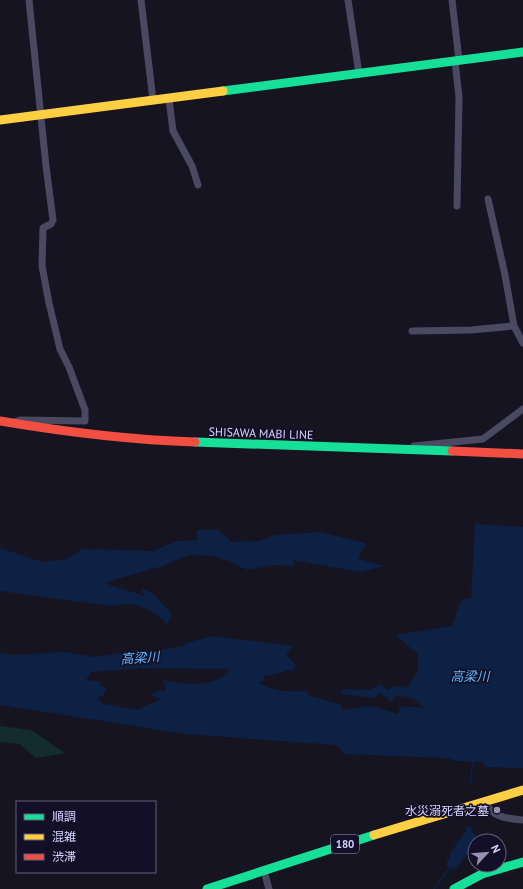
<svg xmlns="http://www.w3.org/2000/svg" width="523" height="889" viewBox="0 0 523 889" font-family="'PT Sans','Noto Sans JP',sans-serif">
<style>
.green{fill:#132c2d}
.water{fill:#0d2144;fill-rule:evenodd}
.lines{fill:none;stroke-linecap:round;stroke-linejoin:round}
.stream{stroke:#0d2144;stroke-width:1.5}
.street{stroke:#4a4962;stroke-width:7}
.fast{stroke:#16e098;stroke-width:9}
.slow{stroke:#ffcf43;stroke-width:9}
.jam{stroke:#f24e42;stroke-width:9}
.poi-dot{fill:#9591b1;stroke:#130f26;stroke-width:1.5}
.labels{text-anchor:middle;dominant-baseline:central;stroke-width:3.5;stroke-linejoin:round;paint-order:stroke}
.shield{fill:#130f26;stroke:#9e99be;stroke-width:1}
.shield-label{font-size:11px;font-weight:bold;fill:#d9d4ff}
.street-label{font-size:12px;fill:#d9d4ff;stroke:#130f26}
.poi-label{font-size:12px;fill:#d9d4ff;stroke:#130f26;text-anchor:end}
.water-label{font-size:13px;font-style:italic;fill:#62b6ff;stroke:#130f26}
</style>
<rect width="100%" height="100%" fill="#161421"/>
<path class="green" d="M 0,726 L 31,730 L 65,753 L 36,758 L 20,744 L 0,742 Z"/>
<path class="water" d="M 475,524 L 523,527 L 523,768 L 485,767 L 481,762 L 457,761 L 446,758 L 345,754 L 336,745 L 186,734 L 0,705 L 0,653 L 14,655 L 64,652 L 95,657 L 138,650 L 144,652 L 184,646 L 187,643 L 212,636 L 293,646 L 286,655 L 296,665 L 293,671 L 287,670 L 277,674 L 264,676 L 264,681 L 258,682 C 272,692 290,692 307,691 L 309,696 L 340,704 L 343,710 L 372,706 L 398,714 L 400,706 L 425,708 L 414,699 L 397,695 L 391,702 L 379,692 L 376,698 L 340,694 L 344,689 L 370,690 L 381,684 L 387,690 L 396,686 L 407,688 L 418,671 L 418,654 L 395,635 L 452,626 L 461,600 L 471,598 ZM 143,668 L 229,669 L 229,670 C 216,688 184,685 163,680 L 166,691 L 159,691 L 150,695 L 161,699 L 137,710 L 104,704 L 97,699 L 104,694 L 107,688 L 101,686 L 99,681 L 86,680 L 91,672 Z
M 197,530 L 218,530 L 232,542 L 259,541 L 276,535 L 319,532 L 366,543 L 358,559 L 384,566 L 361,572 L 292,560 L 296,566 L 273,565 L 248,570 L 216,556 L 189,555 L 162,566 L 104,583 L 144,596 L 141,588 L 155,595 L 172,615 L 167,624 C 147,607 139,601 111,606 L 0,591 L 0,548 L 42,562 L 66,559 L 83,549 L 153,551 L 177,541 L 197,540 Z
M 466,827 L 471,827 L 475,837 L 473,846 L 458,867 L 451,869 L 447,866 L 447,861 L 451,856 L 449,854 L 466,832 Z"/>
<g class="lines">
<path class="stream" d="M 470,783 L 473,762
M 434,889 L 450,867"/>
<path class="street" d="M 141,0 L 153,100
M 348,0 L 359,74
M 452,0 L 459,60
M 455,61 L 459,97 L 457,206
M 169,99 L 173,131 L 192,166 L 198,185
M 488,199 L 505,275 L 514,326 L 523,343
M 412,331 L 471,330 L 514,326
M 15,422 L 20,420 L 85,421 L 85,410 L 69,367 L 60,349 L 49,303 L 42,266 L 43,228 L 51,224 L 53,220 L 46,166 L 29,0
M 414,446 L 483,439 L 523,409
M 484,801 C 491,817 508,819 523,820
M 264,871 L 269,889"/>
<path class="fast" d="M 223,91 L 523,52
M 195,442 L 452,451
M 207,889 L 374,835
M 454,889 L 482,874 L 523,862"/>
<path class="slow" d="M 0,120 L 223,91
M 374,835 L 523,790"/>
<path class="jam" d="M 0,421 C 65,432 129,440 195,442
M 452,451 L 523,454"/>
</g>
<circle class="poi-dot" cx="497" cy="810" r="4"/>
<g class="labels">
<rect class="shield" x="331" y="835" width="28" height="18" rx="3"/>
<g class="shield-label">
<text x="345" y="844">180</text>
</g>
<g class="street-label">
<text transform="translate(261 433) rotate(2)">SHISAWA MABI LINE</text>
</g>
<g class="poi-label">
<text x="489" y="810">水災溺死者之墓</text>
</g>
<g class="water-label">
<text transform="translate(140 658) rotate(-4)">高梁川</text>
<text x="470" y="676">高梁川</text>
</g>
</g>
<rect x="16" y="801" width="140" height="72" fill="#130f26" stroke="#625e7d"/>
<rect x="24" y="814" width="20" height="6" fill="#16e098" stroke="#625e7d"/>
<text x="52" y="821" font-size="12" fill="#d9d4ff">順調</text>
<rect x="24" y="834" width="20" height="6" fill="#ffcf43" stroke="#625e7d"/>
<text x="52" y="841" font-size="12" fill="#d9d4ff">混雑</text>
<rect x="24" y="854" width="20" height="6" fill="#f24e42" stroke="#625e7d"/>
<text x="52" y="861" font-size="12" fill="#d9d4ff">渋滞</text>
<g transform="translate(487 853) rotate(64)"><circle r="19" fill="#130f26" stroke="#625e7d"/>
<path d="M0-3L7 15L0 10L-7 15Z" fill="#9591b1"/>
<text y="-6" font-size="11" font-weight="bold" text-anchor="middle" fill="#d9d4ff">N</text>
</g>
</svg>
